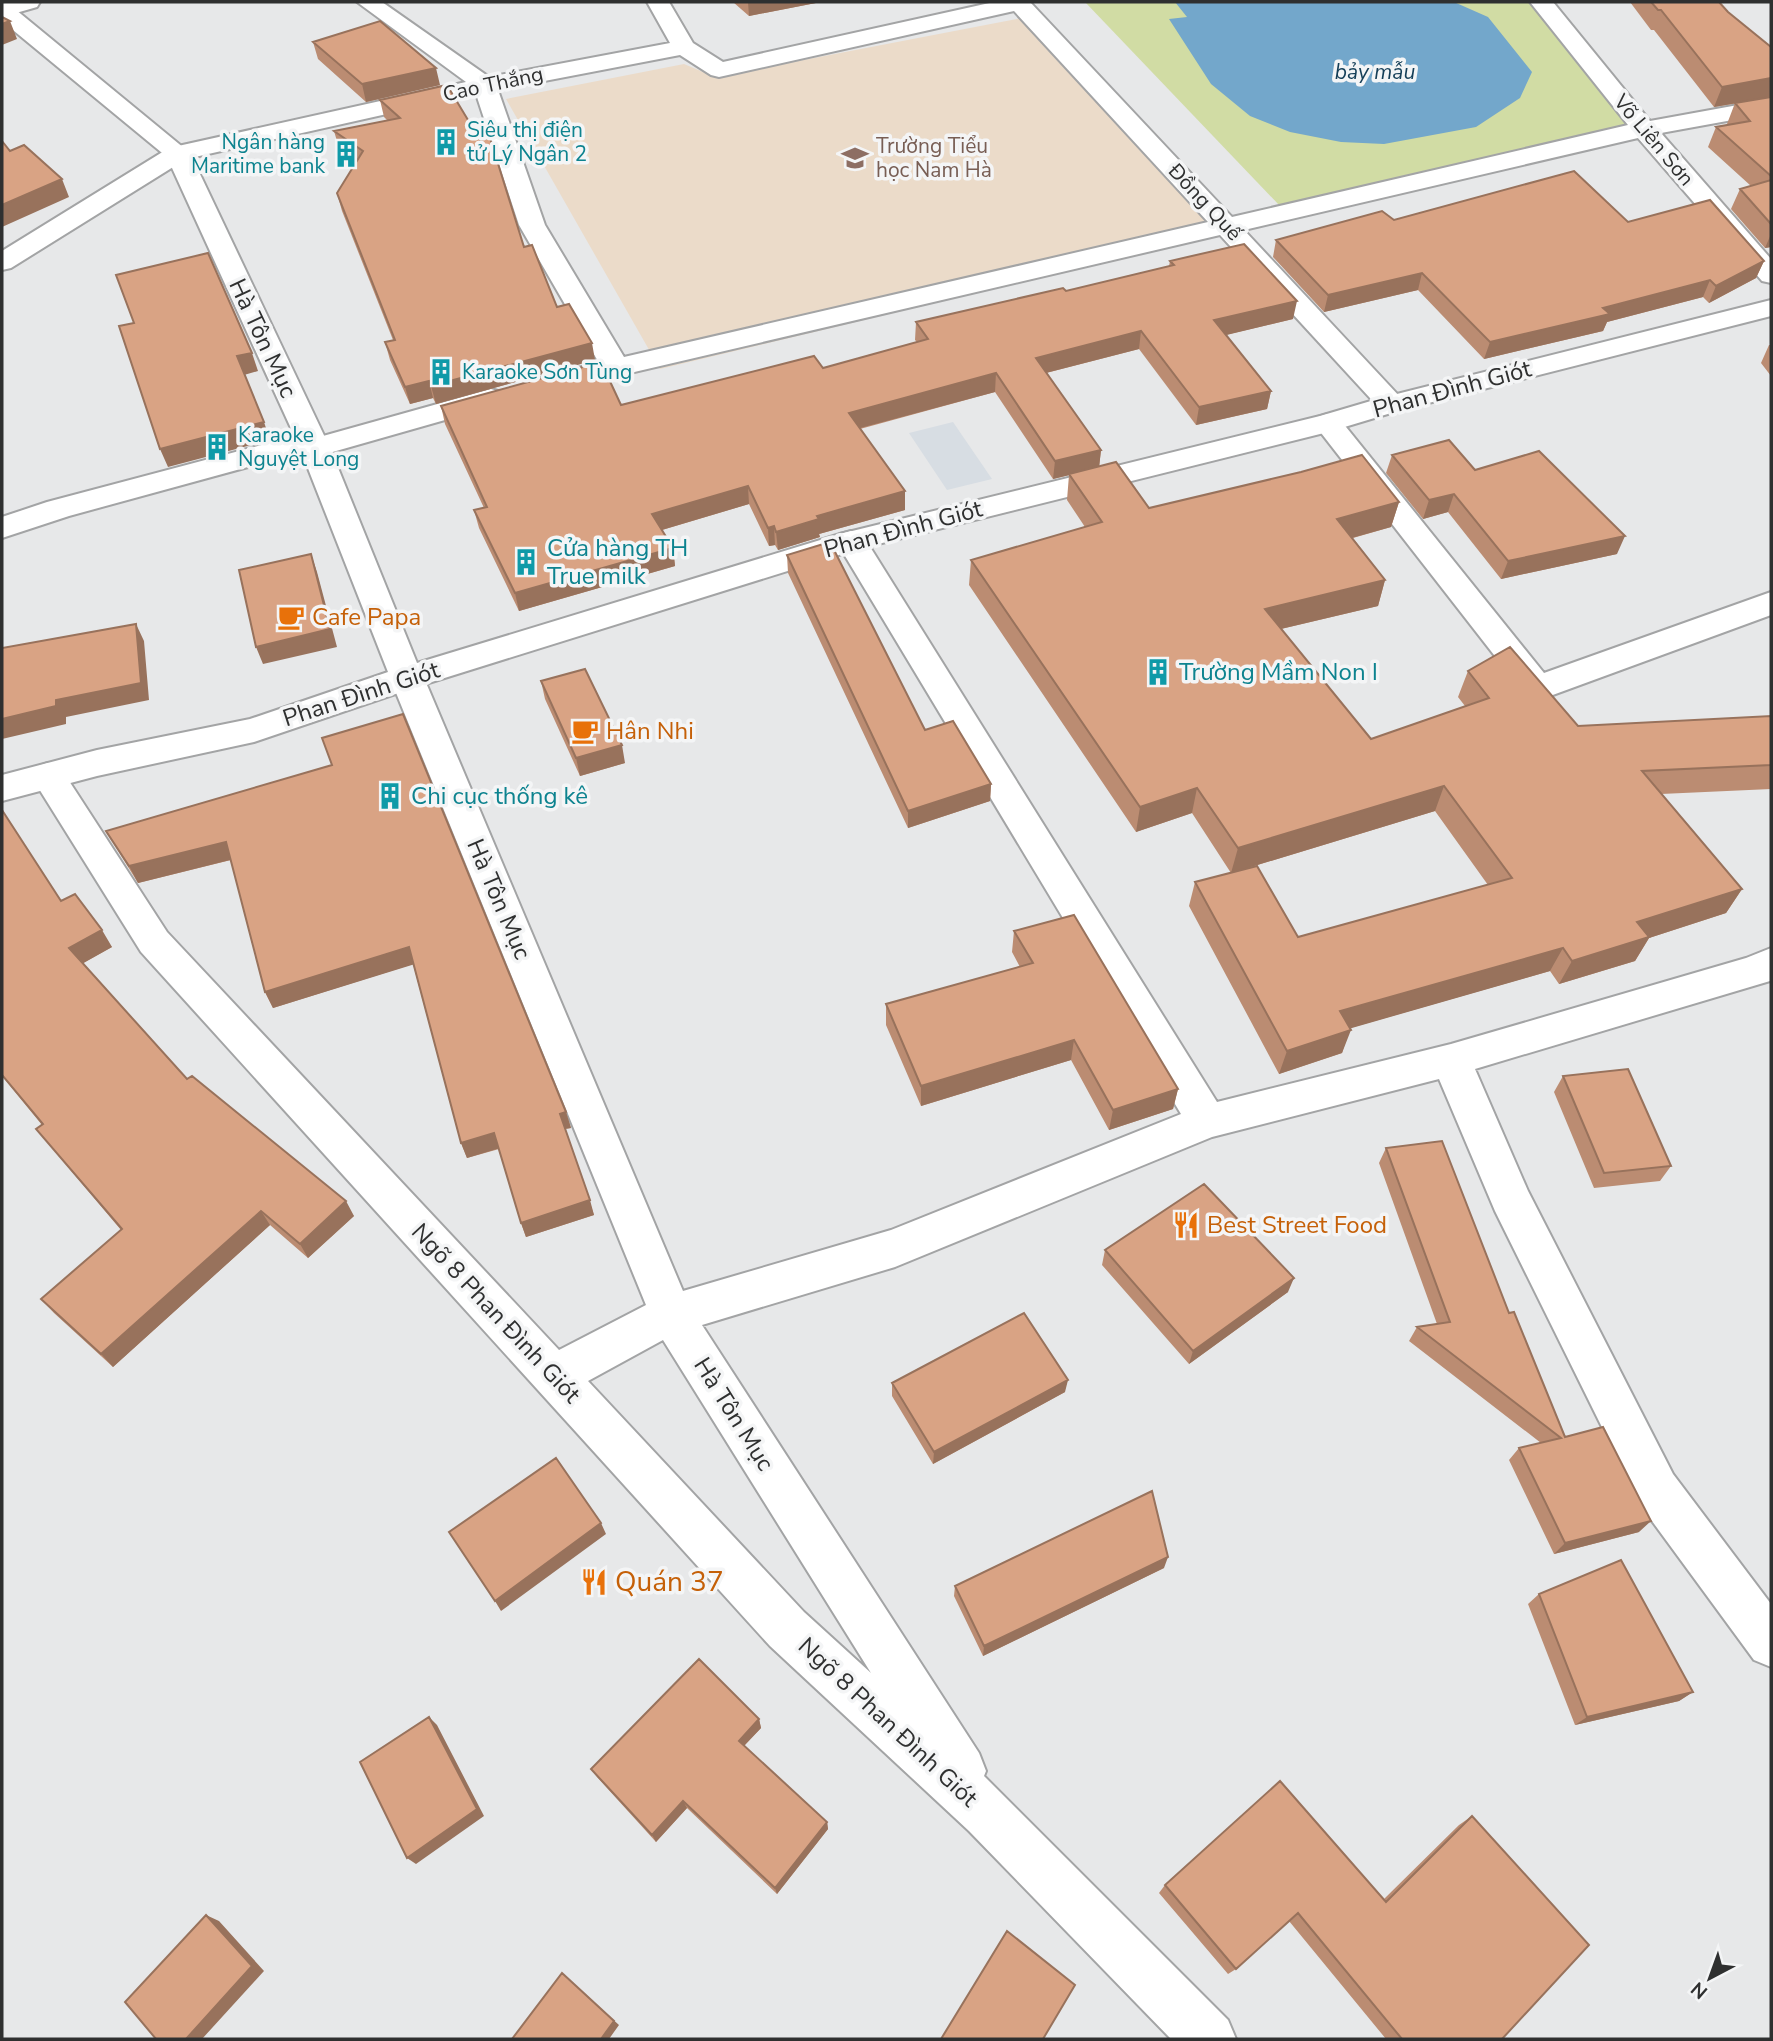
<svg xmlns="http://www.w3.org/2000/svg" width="1773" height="2041" viewBox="0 0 1773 2041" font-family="'Nunito Sans',sans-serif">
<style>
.built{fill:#d7dde3}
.education{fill:#ebdbc9}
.green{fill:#d1dca4}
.water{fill:#73a7cb}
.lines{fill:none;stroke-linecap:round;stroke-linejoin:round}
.street-casing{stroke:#a3a4a5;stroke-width:4}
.secondary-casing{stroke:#a3a4a5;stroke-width:4}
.street{fill:#fff;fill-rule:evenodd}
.secondary{fill:#fff;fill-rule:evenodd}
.wall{fill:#bb8c72}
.shaded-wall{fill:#98725c}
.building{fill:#d9a384;stroke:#98725c;stroke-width:2}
.labels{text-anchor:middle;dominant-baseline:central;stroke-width:7;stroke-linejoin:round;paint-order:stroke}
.far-water-label{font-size:21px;font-style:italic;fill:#153f58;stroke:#f4f5f6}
.far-street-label{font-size:21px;fill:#2f3030;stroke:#f4f5f6}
.far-culture-label{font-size:21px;fill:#0d838f;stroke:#f4f5f6;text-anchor:start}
.far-education-label{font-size:21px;fill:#785e54;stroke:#f4f5f6;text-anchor:start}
.street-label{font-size:24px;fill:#2f3030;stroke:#f4f5f6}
.culture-label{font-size:24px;fill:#0d838f;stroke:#f4f5f6;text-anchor:start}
.food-label{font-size:24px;fill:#c56008;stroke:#f4f5f6;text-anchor:start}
.near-food-label{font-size:28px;fill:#c56008;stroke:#f4f5f6;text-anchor:start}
</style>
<rect width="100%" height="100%" fill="#e7e8e9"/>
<path class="built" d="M 953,422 L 992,479 L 947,490 L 909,433 Z"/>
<path class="education" d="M 1037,15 L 1239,230 L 660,369 L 506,99 L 684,64 L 715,77 Z"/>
<path class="green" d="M 1085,2 L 1546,2 L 1647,117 L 1644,132 L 1280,206 Z"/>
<path class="water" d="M 1175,2 L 1454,2 L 1488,17 L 1532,72 L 1520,98 L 1476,127 L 1384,144 L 1341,142 L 1290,132 L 1250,116 L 1211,84 L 1169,19 L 1187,17 Z"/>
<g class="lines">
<defs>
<path id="street" d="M 8,2 L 40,2 L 37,7 L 2,17 L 2,4 Z
M 357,2 L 382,2 L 489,77 L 670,43 L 647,2 L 669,2 L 693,43 L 723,62 L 994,2 L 1030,2 L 1232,217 L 1628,125 L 1530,2 L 1553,2 L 1650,121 L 1771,99 L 1771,113 L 1661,133 L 1771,259 L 1771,283 L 1762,281 L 1638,138 L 1244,230 L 1401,398 L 1405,404 L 1401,410 L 1391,413 L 1381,410 L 1220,235 L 553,391 L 543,388 L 539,382 L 543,376 L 599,363 L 519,225 L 476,94 L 186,159 L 11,268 L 2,270 L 2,251 L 169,148 L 466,82 ZM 1014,11 L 1208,222 L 624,357 L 545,225 L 498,90 L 680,55 L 711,75 L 719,77 Z
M 491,389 L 501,392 L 505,398 L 501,404 L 315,457 L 303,452 L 69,516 L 2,538 L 2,517 L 47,502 L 311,432 L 323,436 Z
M 1328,414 L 1338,417 L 1544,673 L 1771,592 L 1771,615 L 1550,696 L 1538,700 L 1526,696 L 1318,429 L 1313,423 L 1318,417 Z
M 851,531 L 862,534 L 1217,1102 L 1451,1044 L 1746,958 L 1771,948 L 1770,981 L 1475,1069 L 1528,1191 L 1673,1474 L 1771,1604 L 1771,1667 L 1754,1660 L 1641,1506 L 1495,1211 L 1439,1079 L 1212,1137 L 895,1267 L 702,1325 L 979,1753 L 986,1771 L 984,1776 L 1228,2020 L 1236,2039 L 1171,2039 L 969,1831 L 770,1646 L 141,952 L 31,776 L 36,767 L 48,763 L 60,767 L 167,932 L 559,1350 L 646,1305 L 390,678 L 395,670 L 407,666 L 419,670 L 424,678 L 683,1291 L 891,1230 L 1181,1114 L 836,541 L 840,534 ZM 663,1340 L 871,1673 L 804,1612 L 588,1381 Z"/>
<path id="secondary" d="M 2,3 L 10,5 L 190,153 L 330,448 L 417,663 L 840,534 L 1320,416 L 1381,398 L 1771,300 L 1771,316 L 1401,410 L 1328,432 L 858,549 L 419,686 L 254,742 L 97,776 L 2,801 L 2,775 L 97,750 L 250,719 L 388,672 L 300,448 L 167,157 L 2,21 Z"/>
</defs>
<use href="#street" class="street-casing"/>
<use href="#secondary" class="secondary-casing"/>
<use href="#street" class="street"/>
<use href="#secondary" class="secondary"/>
</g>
<path class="wall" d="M 733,2 L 821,2 L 749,16 Z
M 1630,2 L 1719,2 L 1728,12 L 1771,47 L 1771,247 L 1765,248 L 1731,209 L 1740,189 L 1751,186 L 1708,147 L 1716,127 L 1728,125 L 1727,124 L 1735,103 L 1751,101 L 1714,107 L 1654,30 L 1651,30 Z
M 313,42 L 440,85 L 366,102 L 318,59 Z
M 447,85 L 524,247 L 557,307 L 595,360 L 436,404 L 433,398 L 410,404 L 390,360 L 385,342 L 393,340 L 342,211 L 337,193 L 357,161 L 339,148 L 334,131 L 388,121 L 384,117 L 380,100 Z
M 1394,220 L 1628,222 L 1764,261 L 1756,278 L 1709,303 L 1703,297 L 1607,322 L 1603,331 L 1484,359 L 1418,290 L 1324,312 L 1273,257 L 1276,240 Z
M 1170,261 L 1293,319 L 1225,335 L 1271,391 L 1267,409 L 1196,425 L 1139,349 L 1046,373 L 1101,450 L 1099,467 L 1149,508 L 1399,502 L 1391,527 L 1353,538 L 1385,580 L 1378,606 L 1281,629 L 1371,739 L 1465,706 L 1458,697 L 1468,671 L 1578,726 L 1771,716 L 1771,789 L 1661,794 L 1742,889 L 1726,913 L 1649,938 L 1635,961 L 1559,984 L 1550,971 L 1350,1028 L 1342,1053 L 1279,1074 L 1189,906 L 1195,882 L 1298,937 L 1488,885 L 1435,811 L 1231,873 L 1192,813 L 1136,832 L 969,585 L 971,560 L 1085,527 L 1067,500 L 1069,475 L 1053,479 L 995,392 L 860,429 L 905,510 L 819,534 L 820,537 L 778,550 L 775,545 L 769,546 L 749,504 L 662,530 L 673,548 L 675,566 L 519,611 L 479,528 L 474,510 L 484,508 L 445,424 L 441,406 L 621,405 L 823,368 L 917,342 L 915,340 L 916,322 L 1066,291 L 1169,266 Z
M 1769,345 L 1771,345 L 1771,376 L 1761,363 Z
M 1392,455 L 1475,470 L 1617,554 L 1501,579 L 1448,512 L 1423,519 L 1386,473 Z
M 787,555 L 925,730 L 991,784 L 990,801 L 908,828 L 788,573 Z
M 541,681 L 625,763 L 580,776 L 545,699 Z
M 332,765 L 566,1112 L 571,1128 L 565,1129 L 594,1215 L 526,1237 L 521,1223 L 499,1149 L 467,1158 L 461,1143 L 413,964 L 273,1008 L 265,992 L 231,860 L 138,883 L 106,831 Z
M 2,810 L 61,901 L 112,947 L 83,963 L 187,1079 L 354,1216 L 308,1258 L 270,1225 L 113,1367 L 54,1313 L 41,1299 L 121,1230 L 36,1129 L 42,1125 L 2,1076 Z
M 1014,931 L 1178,1089 L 1173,1109 L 1109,1130 L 1071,1060 L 921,1106 L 886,1025 L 886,1004 L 1020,967 L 1012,952 Z
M 1563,1076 L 1671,1166 L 1660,1181 L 1594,1188 L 1554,1092 Z
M 1386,1148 L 1509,1313 L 1565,1437 L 1639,1532 L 1554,1554 L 1509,1460 L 1519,1448 L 1541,1443 L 1409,1341 L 1417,1327 L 1437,1324 L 1379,1163 Z
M 1105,1250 L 1288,1292 L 1189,1364 L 1102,1265 Z
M 892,1383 L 1065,1392 L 933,1464 L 892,1396 Z
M 1164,1568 L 983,1656 L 954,1596 L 955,1586 Z
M 1539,1594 L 1693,1692 L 1679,1701 L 1575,1725 L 1528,1604 Z
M 759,1719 L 761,1728 L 744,1746 L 827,1822 L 828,1829 L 777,1894 L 687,1808 L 656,1842 L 597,1777 L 591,1769 Z
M 1472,1816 L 1502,2039 L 1386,2039 L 1289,1921 L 1236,1969 L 1228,1974 L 1159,1893 L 1165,1885 L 1384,1899 L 1459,1825 Z"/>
<path class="shaded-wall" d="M 748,2 L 821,2 L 749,16 Z
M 10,21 L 17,39 L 2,45 L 2,24 Z
M 436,68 L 440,85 L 366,102 L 362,84 Z
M 1771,78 L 1771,97 L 1714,107 L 1722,87 Z
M 62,179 L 69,197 L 2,227 L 2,205 Z
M 1771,234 L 1771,247 L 1765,248 Z
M 1764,261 L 1756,278 L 1709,303 L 1716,286 Z
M 1422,273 L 1418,290 L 1324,312 L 1328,295 Z
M 1710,280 L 1703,297 L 1607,322 L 1603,331 L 1484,359 L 1490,342 L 1603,308 Z
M 1297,301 L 1293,319 L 1210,339 L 1214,320 Z
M 1141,331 L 1139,349 L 1034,376 L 1036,358 Z
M 592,343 L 595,360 L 436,404 L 431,386 Z
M 252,353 L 258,371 L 244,375 L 237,356 Z
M 996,373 L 995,392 L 849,431 L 849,413 Z
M 429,381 L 433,398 L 410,404 L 405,387 Z
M 1271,391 L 1267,409 L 1196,425 L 1199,407 Z
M 264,422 L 270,440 L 168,467 L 160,449 Z
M 1101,450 L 1099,468 L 1053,479 L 1055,461 Z
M 748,486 L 749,504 L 655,532 L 652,514 Z
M 905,491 L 905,510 L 819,534 L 820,537 L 778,550 L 776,532 L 817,516 Z
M 1454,494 L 1448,512 L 1423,519 L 1429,500 Z
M 1399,502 L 1391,527 L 1330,544 L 1337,519 Z
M 774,526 L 775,545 L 769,546 L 768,528 Z
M 1625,536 L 1617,554 L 1501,579 L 1508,561 Z
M 673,548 L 675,566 L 519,611 L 515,593 Z
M 311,554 L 317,572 L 337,647 L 263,664 L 256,647 Z
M 1385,580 L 1378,606 L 1259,634 L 1265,609 Z
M 136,624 L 144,641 L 149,700 L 66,717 L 66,724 L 2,739 L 2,719 L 56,700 Z
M 622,745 L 625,763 L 580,776 L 576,758 Z
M 991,784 L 990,801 L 908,828 L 908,811 Z
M 1444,786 L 1435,811 L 1231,873 L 1238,848 Z
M 1197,788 L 1192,813 L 1136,832 L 1140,807 Z
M 226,842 L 234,859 L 138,883 L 129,866 Z
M 1742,889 L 1726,913 L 1649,938 L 1635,961 L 1559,984 L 1572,961 L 1637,922 Z
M 102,930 L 112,947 L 80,965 L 69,948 Z
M 409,947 L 415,964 L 273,1008 L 265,992 Z
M 1563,948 L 1550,971 L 1331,1034 L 1340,1011 Z
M 1351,1030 L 1342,1053 L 1279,1074 L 1287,1051 Z
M 1074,1040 L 1071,1060 L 921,1106 L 921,1086 Z
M 1178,1089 L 1173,1109 L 1109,1130 L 1113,1110 Z
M 566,1112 L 571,1128 L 564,1129 L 560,1114 Z
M 494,1133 L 500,1148 L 467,1158 L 461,1143 Z
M 590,1200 L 594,1215 L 526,1237 L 521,1223 Z
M 346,1201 L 354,1216 L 308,1258 L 300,1244 Z
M 261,1211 L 270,1225 L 113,1367 L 101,1354 Z
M 1294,1278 L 1288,1292 L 1189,1364 L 1193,1351 Z
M 1068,1380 L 1065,1392 L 933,1464 L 934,1452 Z
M 1651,1521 L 1639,1532 L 1554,1554 L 1565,1543 Z
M 601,1523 L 606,1534 L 501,1611 L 495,1601 Z
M 1168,1557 L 1164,1568 L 983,1656 L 984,1646 Z
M 1693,1692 L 1679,1701 L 1575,1725 L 1587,1717 Z
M 429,1717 L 437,1725 L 484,1816 L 416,1864 L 407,1858 Z
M 759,1719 L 761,1728 L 741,1749 L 739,1741 Z
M 683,1801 L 687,1808 L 656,1842 L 652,1835 Z
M 827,1822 L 828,1829 L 777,1894 L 775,1888 Z
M 206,1915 L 219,1921 L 264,1971 L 202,2039 L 186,2039 Z
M 562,1973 L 619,2025 L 609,2039 L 601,2039 Z"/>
<path class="building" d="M 1651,2 L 1719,2 L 1728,12 L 1771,47 L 1771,78 L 1722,87 L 1661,10 L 1658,10 Z
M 2,17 L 10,21 L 2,24 Z
M 380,21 L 436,68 L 362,84 L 313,42 Z
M 447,85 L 480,140 L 490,138 L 524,247 L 532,245 L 557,307 L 569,304 L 592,343 L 431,386 L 429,381 L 405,387 L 385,342 L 395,340 L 337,193 L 363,151 L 334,131 L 400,118 L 380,100 Z
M 1771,97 L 1771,176 L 1716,127 L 1750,121 L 1735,103 Z
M 2,141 L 10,151 L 24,145 L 62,179 L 2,205 Z
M 1574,171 L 1628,222 L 1710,200 L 1764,261 L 1716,286 L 1710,280 L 1603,308 L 1610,314 L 1490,342 L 1422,273 L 1328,295 L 1276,240 L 1382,211 L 1394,220 Z
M 1771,180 L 1771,224 L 1740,189 Z
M 1244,244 L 1297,301 L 1214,320 L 1271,391 L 1199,407 L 1141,331 L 1036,358 L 1101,450 L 1055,461 L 996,373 L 849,413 L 905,491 L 817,516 L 819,519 L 776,532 L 774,526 L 768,528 L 748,486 L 652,514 L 673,548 L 515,593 L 474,510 L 487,507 L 441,406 L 601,362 L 621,405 L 814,356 L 823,368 L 928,339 L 916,322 L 1063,288 L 1066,291 L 1174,265 L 1170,261 Z
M 208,253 L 252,353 L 237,356 L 264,422 L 160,449 L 119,326 L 134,323 L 116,275 Z
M 1449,440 L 1475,470 L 1539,451 L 1625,536 L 1508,561 L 1454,494 L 1429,500 L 1392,455 Z
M 1362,455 L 1399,502 L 1337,519 L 1385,580 L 1265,609 L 1371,739 L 1489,698 L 1468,671 L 1510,647 L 1578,726 L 1771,716 L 1771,765 L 1642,771 L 1742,889 L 1637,922 L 1649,937 L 1572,961 L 1563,948 L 1340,1011 L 1351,1030 L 1287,1051 L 1195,882 L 1257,866 L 1298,937 L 1512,878 L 1444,786 L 1238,848 L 1197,788 L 1140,807 L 971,560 L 1102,522 L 1069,474 L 1116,462 L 1149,508 L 1301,472 Z
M 830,542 L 925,730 L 953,721 L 991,784 L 908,811 L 787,555 Z
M 311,554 L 330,629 L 256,647 L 239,570 Z
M 136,624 L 141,683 L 56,700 L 56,706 L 2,719 L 2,648 Z
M 585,669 L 622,745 L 576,758 L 541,681 Z
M 403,714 L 566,1112 L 560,1114 L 590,1200 L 521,1223 L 494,1133 L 461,1143 L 409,947 L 265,992 L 226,842 L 129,866 L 106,831 L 332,765 L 322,738 Z
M 2,810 L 61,901 L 75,894 L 102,930 L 69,948 L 187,1079 L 192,1076 L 346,1201 L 300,1244 L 261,1211 L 101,1354 L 41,1299 L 122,1229 L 36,1129 L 43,1124 L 2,1075 Z
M 1074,915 L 1178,1089 L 1113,1110 L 1074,1040 L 921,1086 L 886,1004 L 1033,963 L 1014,931 Z
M 1628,1069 L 1671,1166 L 1604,1173 L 1563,1076 Z
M 1442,1141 L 1509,1313 L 1514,1312 L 1565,1437 L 1603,1427 L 1651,1521 L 1565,1543 L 1519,1448 L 1561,1438 L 1417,1327 L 1450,1322 L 1386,1148 Z
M 1204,1184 L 1294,1278 L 1193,1351 L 1105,1250 Z
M 1024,1313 L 1068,1380 L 934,1452 L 892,1383 Z
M 556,1458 L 601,1523 L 495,1601 L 449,1532 Z
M 1152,1491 L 1168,1557 L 984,1646 L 955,1586 Z
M 1621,1560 L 1693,1692 L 1587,1717 L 1539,1594 Z
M 699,1659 L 759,1719 L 739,1741 L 827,1822 L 775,1888 L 683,1801 L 652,1835 L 591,1769 Z
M 429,1717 L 477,1809 L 407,1858 L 360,1762 Z
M 1280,1781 L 1386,1902 L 1472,1816 L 1589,1945 L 1502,2039 L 1402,2039 L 1298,1913 L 1236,1969 L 1165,1885 Z
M 206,1915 L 252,1966 L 186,2039 L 156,2039 L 125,2002 Z
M 1007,1931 L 1075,1985 L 1043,2039 L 941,2039 Z
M 562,1973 L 614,2021 L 601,2039 L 512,2039 Z"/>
<defs>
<symbol id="building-bare" viewBox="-9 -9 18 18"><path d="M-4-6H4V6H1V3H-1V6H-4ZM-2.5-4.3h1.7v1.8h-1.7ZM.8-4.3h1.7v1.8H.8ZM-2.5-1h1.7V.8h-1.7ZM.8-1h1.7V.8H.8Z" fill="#0f9aa8" stroke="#f4f5f6" stroke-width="2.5" paint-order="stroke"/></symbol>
<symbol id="school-bare" viewBox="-9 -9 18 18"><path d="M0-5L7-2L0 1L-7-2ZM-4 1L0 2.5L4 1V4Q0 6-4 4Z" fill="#8d6e63" stroke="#f4f5f6" stroke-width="2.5" paint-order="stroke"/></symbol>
<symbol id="cafe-bare" viewBox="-9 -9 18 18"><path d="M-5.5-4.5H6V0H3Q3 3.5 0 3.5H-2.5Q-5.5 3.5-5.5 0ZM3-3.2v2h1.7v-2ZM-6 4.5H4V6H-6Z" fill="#e8710a" stroke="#f4f5f6" stroke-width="2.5" paint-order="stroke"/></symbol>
<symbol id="restaurant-bare" viewBox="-9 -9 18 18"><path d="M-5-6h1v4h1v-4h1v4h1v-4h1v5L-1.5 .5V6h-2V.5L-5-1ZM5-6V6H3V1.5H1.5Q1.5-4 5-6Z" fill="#e8710a" stroke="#f4f5f6" stroke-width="2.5" paint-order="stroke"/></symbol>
</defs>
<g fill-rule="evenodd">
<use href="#building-bare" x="427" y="123" width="38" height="38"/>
<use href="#building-bare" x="327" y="135" width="38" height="38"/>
<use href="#school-bare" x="836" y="139" width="38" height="38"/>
<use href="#building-bare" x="422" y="353" width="38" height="38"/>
<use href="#building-bare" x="198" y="428" width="38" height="38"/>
<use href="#building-bare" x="507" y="543" width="38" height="38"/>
<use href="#cafe-bare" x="272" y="598" width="38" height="38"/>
<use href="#building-bare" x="1139" y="653" width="38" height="38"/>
<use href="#cafe-bare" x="566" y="712" width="38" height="38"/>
<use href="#building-bare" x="371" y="777" width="38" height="38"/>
<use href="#restaurant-bare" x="1167" y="1206" width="38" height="38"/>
<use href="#restaurant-bare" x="575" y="1563" width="38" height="38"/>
</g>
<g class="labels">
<g class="far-water-label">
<text x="1375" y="72">bảy mẫu</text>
</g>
<g class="far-street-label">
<text transform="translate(493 84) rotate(-12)">Cao Thắng</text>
<text transform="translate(1654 140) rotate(50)">Võ Liên Sơn</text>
<text transform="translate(1205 202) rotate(47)">Đồng Quế</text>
</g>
<g class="far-culture-label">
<text x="467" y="130">Siêu thị điện<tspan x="467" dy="24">tử Lý Ngân 2</tspan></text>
<text x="325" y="142" text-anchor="end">Ngân hàng<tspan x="325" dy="24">Maritime bank</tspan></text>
<text x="462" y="372">Karaoke Sơn Tùng</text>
<text x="238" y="435">Karaoke<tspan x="238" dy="24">Nguyệt Long</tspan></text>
</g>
<g class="far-education-label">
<text x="876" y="146">Trường Tiểu<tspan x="876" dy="24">học Nam Hà</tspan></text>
</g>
<g class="street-label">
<text transform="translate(263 338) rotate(65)">Hà Tôn Mục</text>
<text transform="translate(1452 389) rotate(-15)">Phan Đình Giót</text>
<text transform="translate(903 529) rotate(-15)">Phan Đình Giót</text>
<text transform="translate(361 694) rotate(-18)">Phan Đình Giót</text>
<text transform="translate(499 899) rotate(67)">Hà Tôn Mục</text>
<text transform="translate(496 1313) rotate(47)">Ngõ 8 Phan Đình Giót</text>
<text transform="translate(734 1414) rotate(58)">Hà Tôn Mục</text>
<text transform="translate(888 1722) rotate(43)">Ngõ 8 Phan Đình Giót</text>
</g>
<g class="culture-label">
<text x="547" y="548">Cửa hàng TH<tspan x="547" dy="28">True milk</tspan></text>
<text x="1179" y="672">Trường Mầm Non I</text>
<text x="411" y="796">Chi cục thống kê</text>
</g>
<g class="food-label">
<text x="312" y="617">Cafe Papa</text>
<text x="606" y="731">Hân Nhi</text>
<text x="1207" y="1225">Best Street Food</text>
</g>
<g class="near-food-label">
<text x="615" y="1582">Quán 37</text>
</g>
</g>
<rect width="1773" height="2041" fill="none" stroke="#2f3030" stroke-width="7"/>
<g transform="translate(1710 1978) rotate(221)" stroke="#f4f5f6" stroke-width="5" paint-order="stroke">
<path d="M0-5L12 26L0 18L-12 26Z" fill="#2f3030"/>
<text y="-10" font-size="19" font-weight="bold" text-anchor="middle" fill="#2f3030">N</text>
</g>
</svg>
